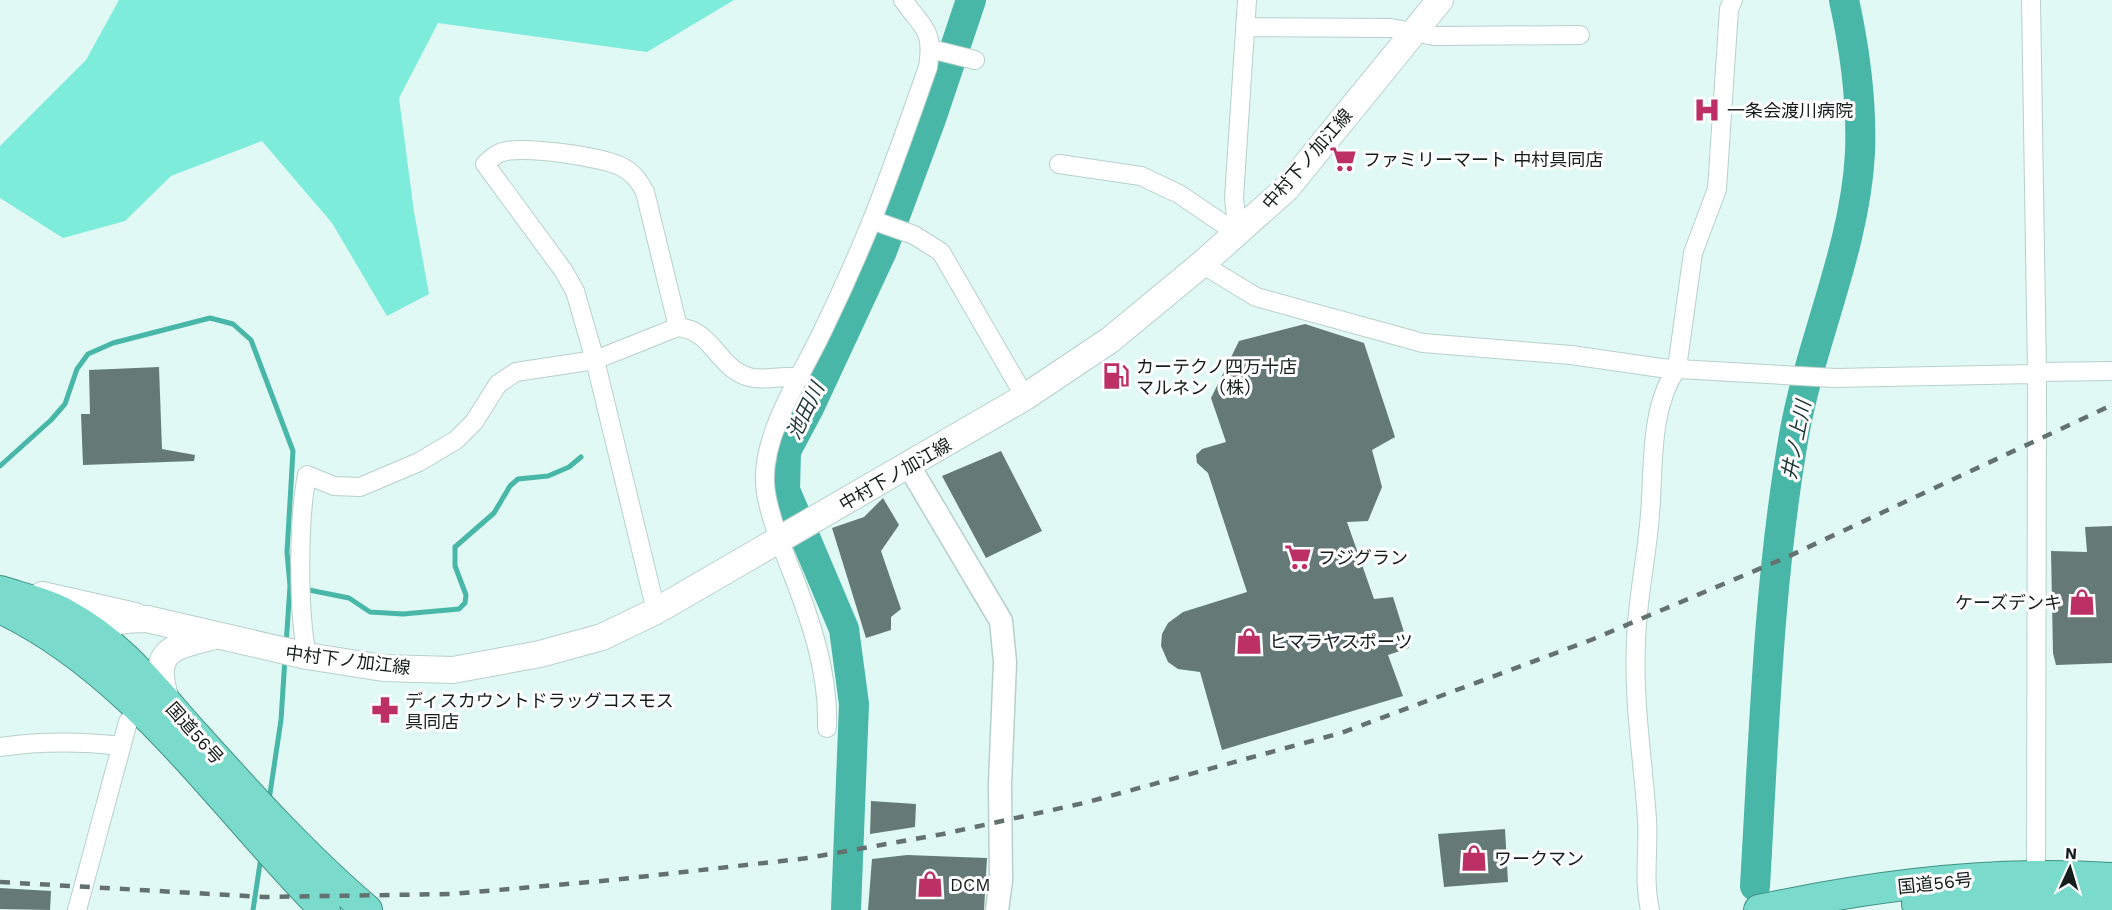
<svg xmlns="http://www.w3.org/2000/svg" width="2112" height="910" viewBox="0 0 2112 910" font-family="'Work Sans','Noto Sans JP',sans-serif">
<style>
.green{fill:#7decda}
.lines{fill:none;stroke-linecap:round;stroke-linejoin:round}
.stream{stroke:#48b7a7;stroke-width:5}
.river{stroke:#48b7a7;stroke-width:30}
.building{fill:#657a76}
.minor-casing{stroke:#b8d0cb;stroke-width:20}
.tertiary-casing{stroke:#b8d0cb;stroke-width:25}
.secondary-casing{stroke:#b8d0cb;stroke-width:28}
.trunk-casing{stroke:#419286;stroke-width:32}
.minor{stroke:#fff;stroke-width:18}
.tertiary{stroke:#fff;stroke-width:22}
.secondary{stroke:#fff;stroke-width:26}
.trunk{stroke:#7adacc;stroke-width:30}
.rail{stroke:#63726f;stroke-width:4.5;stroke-dasharray:10 10;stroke-linecap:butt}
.labels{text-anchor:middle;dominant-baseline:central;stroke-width:6;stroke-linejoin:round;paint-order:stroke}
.poi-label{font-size:18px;fill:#151e1c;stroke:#fff;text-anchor:start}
.street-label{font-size:18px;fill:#151e1c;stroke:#fff}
.water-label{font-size:20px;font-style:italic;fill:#1e3632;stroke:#fff}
</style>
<rect width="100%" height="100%" fill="#e0f9f4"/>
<path class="green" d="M 119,0 L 734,0 L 647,52 L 438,23 L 399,98 L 414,212 L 429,294 L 387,316 L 332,223 L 262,141 L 171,176 L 125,221 L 63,238 L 0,198 L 0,146 L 86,60 Z"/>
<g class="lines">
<path class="stream" d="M 0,466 L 51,420 L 65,404 L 77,369 L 88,354 L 113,343 L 210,318 L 233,324 L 251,340 L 293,451 L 287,552 L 290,586 L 286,645
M 304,589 L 349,598 L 370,612 L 403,614 L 459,609 L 465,603 L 466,595 L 455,566 L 455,547 L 494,513 L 510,486 L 518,479 L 548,476 L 569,467 L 581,457
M 269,800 L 281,720 L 285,658
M 253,910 L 261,857"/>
<path class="river" d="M 1755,886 C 1764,736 1768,583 1794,435 C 1811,340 1855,249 1860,153 C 1862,101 1855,50 1844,0
M 846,910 L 854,704 L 844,629 L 785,490 L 786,451 L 809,408 L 882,251 L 931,119 L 971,0"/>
</g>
<path class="building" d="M 1305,324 L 1364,343 L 1395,437 L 1372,450 L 1382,487 L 1368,521 L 1347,522 L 1374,599 L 1393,597 L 1409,648 L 1388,655 L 1403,696 L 1222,750 L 1200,672 L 1178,669 L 1168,662 L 1161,646 L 1162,634 L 1168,623 L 1183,612 L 1247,592 L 1208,473 L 1197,463 L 1196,455 L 1202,449 L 1226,442 L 1211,398 L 1239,341 Z
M 159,367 L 162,449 L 195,455 L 194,461 L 83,465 L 81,414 L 90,414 L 89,370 Z
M 1001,451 L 1042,531 L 986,558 L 942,476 Z
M 883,498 L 899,525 L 881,551 L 901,609 L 891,617 L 891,630 L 866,638 L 832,528 L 864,517 Z
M 2112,526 L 2112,663 L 2056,665 L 2053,653 L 2051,551 L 2087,552 L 2085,527 Z
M 871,801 L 916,804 L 915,827 L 870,834 Z
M 1505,829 L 1508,882 L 1444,887 L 1438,834 Z
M 907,855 L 987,858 L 984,910 L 868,910 L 872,859 Z
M 0,888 L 51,891 L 50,910 L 0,909 Z"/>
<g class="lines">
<defs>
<path id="minor" d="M 2031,0 L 2037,374 L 2036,884
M 1247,27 L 1391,28 L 1434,36 L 1580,35
M 931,49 L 975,60
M 1059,164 L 1141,176 L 1179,194 L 1238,234
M 872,220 L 914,235 L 941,252 L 1025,397
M 1238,234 L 1234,198 L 1247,0
M 1202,264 L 1256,297 L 1423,343 L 1571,355 L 1661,368 L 1835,378 L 2037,374
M 2036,372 L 2112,371
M 656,611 L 595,360 L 575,291 L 563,270 L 485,164 C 489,160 495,155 500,153 C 518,144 601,157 620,166 C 633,172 639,181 645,192 L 678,327
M 307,656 C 298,611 298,521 307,475 L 334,486 L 360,487 L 419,462 L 456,440 L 474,422 L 498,384 L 516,372 L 595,360 L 678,327 C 714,331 716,367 749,377 C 765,382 783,374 800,378
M 827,728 C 829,673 811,621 791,570 C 782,547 766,508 765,483 C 762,433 803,373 824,328 C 841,293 857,257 872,220 C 892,170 910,118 928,67 C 934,28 923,29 903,0
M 0,747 C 41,741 80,741 121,746
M 77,910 L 128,722 L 139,708
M 1650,910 C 1643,879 1649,850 1647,819 C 1643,760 1633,701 1636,642 C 1637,599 1647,557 1650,514 C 1654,467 1649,409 1677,368 L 1693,253 L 1717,189 L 1729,9 L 1733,0"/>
<path id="tertiary" d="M 909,466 L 1001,621 L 1005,662 L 1000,784 L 1001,881 L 997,910"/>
<path id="secondary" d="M 42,595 L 135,616
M 103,654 L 99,635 C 113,619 126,619 147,619 L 307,656 L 383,668 L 453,670 L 540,654 L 602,637 L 656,611 L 1025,397 L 1110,340 L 1202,264 L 1287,188 L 1440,0
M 166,700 C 151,651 170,647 211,637"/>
<path id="trunk" d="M 0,591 C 21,598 46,603 65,614 C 121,644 153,688 194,734 C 249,795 305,857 367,910
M 0,608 C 134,671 222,807 325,910
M 1917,904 L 2003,898 L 2112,900
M 1759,910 C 1874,885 1994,870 2112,878"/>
</defs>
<use href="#minor" class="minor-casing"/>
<use href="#tertiary" class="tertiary-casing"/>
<use href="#secondary" class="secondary-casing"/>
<use href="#trunk" class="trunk-casing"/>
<use href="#minor" class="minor"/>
<use href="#tertiary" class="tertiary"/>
<use href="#secondary" class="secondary"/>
<use href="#trunk" class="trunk"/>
<path class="rail" d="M 0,882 L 264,897 L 452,894 L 613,880 L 808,858 L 943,834 L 1084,803 L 1341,733 L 1591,640 L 1785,558 L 2112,405"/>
</g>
<defs>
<symbol id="hospital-bare" viewBox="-9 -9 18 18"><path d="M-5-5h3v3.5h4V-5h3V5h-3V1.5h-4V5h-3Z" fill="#bc3066" stroke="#fff" stroke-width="2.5" paint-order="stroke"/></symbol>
<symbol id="supermarket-bare" viewBox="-9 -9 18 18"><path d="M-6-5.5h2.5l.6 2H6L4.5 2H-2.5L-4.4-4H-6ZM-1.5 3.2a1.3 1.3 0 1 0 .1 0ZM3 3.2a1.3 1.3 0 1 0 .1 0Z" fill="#bc3066" stroke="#fff" stroke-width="2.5" paint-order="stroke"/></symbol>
<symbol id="fuel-bare" viewBox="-9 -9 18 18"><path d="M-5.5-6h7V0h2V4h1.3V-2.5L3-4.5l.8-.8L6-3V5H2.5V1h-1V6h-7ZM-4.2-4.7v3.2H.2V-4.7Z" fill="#bc3066" stroke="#fff" stroke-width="2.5" paint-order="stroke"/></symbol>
<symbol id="shop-bare" viewBox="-9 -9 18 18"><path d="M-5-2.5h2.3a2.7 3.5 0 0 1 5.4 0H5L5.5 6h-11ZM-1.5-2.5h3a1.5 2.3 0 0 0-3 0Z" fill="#bc3066" stroke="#fff" stroke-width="2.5" paint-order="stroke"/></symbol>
<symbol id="pharmacy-bare" viewBox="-9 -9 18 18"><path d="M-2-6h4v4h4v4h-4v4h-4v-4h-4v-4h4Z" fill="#bc3066" stroke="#fff" stroke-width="2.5" paint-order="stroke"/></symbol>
</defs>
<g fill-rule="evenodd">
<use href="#hospital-bare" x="1688" y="91" width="38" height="38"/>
<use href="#supermarket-bare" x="1324" y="140" width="38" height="38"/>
<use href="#fuel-bare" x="1097" y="357" width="38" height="38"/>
<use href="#supermarket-bare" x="1279" y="538" width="38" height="38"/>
<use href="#shop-bare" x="2063" y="583" width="38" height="38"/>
<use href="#shop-bare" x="1230" y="622" width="38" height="38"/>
<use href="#pharmacy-bare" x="366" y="691" width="38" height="38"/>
<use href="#shop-bare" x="1455" y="839" width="38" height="38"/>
<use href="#shop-bare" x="911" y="865" width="38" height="38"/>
</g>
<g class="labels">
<g class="poi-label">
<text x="1727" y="110">一条会渡川病院</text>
<text x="1363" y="159">ファミリーマート 中村具同店</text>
<text x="1136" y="366">カーテクノ四万十店<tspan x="1136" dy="21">マルネン（株）</tspan></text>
<text x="1318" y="557">フジグラン</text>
<text x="2062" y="602" text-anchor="end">ケーズデンキ</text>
<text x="1269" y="641">ヒマラヤスポーツ</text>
<text x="405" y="700">ディスカウントドラッグコスモス<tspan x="405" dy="21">具同店</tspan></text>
<text x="1494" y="858">ワークマン</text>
<text x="950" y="884">DCM</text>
</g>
<g class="street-label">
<text transform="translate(1307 159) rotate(-49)">中村下ノ加江線</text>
<text transform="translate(895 474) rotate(-30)">中村下ノ加江線</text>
<text transform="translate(348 660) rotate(7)">中村下ノ加江線</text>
<text transform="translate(195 733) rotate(48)">国道56号</text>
<text transform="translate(1935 883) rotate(-6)">国道56号</text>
</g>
<g class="water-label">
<text transform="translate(805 411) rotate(-64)">池田川</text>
<text transform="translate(1796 440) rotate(-79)">井ノ上川</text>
</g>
</g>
<g transform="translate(2070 868) rotate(4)" stroke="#ffffff" stroke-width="4.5" paint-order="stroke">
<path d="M0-4.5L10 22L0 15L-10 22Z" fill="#151e1c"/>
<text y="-9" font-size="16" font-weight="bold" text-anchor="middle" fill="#151e1c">N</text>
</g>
</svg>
